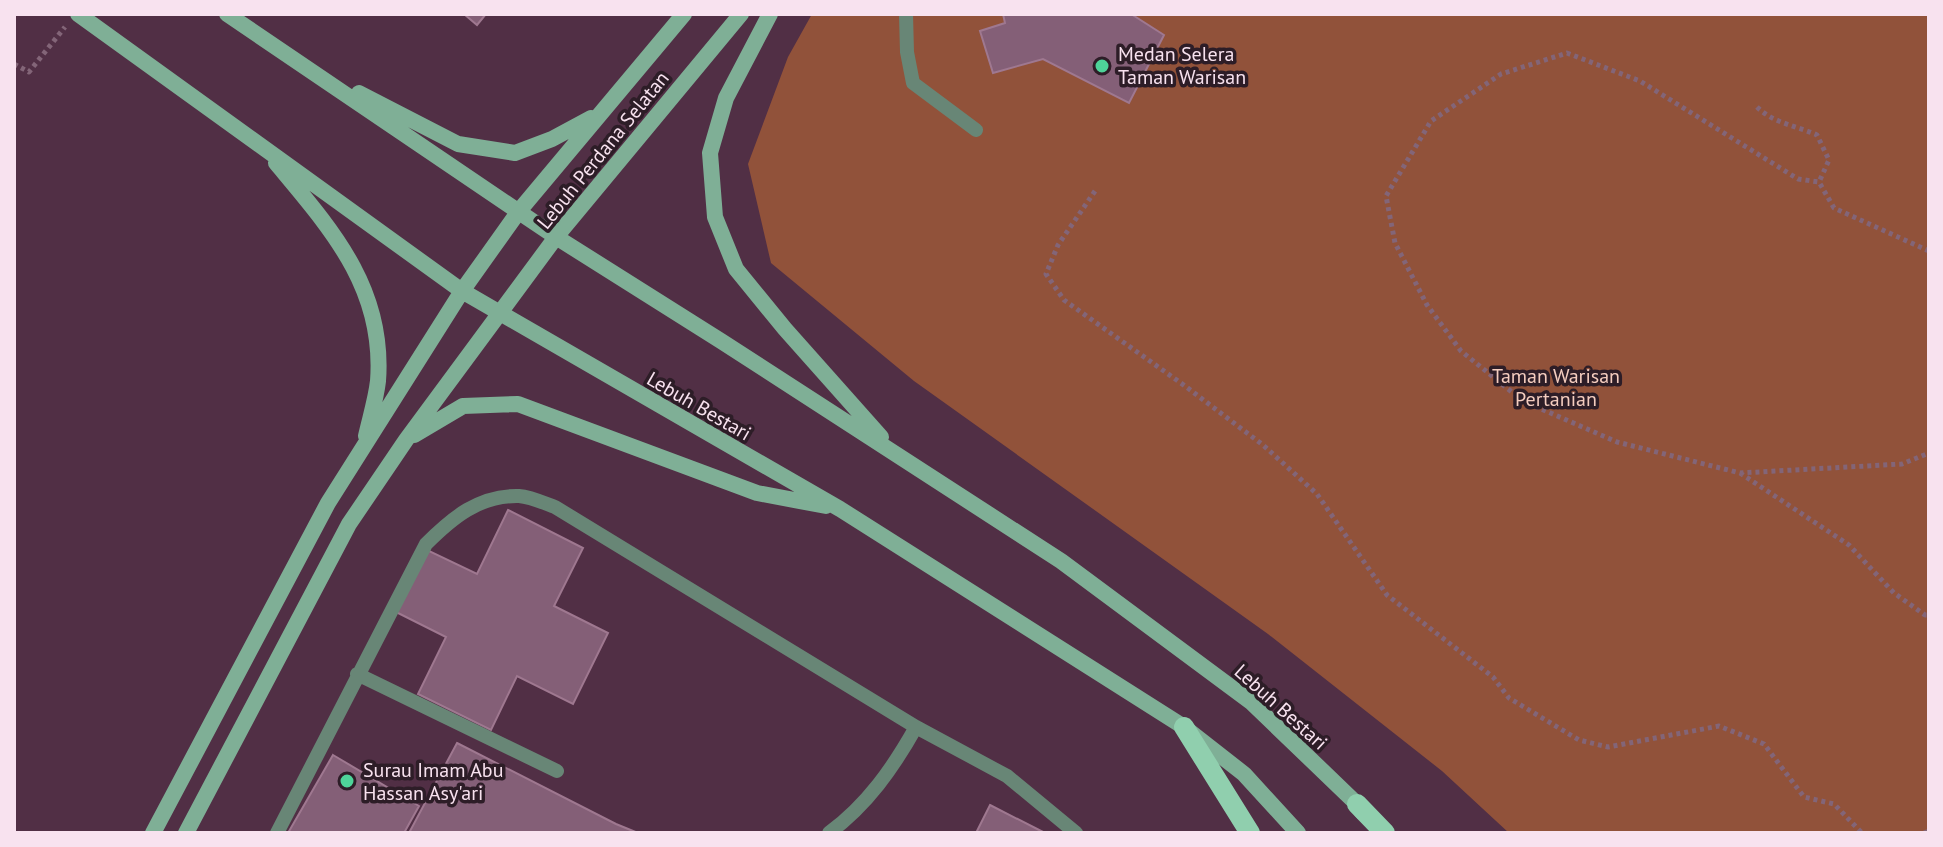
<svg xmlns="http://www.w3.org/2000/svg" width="1943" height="847" viewBox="0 0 1943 847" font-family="'PT Sans',sans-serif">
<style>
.green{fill:#91523a}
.building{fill:#845f77;stroke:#9f7890;stroke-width:2}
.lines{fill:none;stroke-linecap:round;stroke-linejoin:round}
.path{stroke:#836578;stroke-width:5;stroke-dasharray:4 4;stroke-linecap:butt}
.lane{stroke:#688676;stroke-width:14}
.secondary{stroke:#7faf96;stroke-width:16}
.primary{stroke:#90cfae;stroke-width:20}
.poi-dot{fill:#4ed399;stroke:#2d1d27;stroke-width:3}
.labels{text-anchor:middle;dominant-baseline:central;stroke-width:7;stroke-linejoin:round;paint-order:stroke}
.poi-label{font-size:20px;fill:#f8e2ef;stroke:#2d1d27;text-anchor:start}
.street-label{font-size:20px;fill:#f8e2ef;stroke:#2d1d27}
.park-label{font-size:20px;fill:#f5cdbf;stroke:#2d1d27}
</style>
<rect width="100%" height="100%" fill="#512f45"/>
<path class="green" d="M 812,14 L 1929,14 L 1929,833 L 1509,833 L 1442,771 L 1268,634 L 914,381 L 771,263 L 748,164 L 788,57 Z"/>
<path class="building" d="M 464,14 L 486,14 L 477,25 Z
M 1003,14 L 1131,14 L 1164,35 L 1129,103 L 1043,59 L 993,73 L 980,31 L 1005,23 Z
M 508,510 L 583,548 L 554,606 L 608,633 L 573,704 L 517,676 L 491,730 L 418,694 L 446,637 L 394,611 L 425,549 L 477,574 Z
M 457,743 L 616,824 L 638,833 L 409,833 Z
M 333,755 L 419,806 L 404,833 L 288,833 Z
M 990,805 L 1045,833 L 976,833 Z"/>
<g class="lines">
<path class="path" d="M 14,64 L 29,72 L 65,27
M 1757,107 C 1773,123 1797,126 1817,135 L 1829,160 L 1819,182
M 1095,191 L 1058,245 L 1046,274 L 1064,300 L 1185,386 L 1263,445 L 1317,494 L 1387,595 L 1493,677 L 1509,698 L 1579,740 L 1608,747 L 1719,726 L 1764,744 L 1804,797 L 1834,804 L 1862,833
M 1929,251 L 1834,208 L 1819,182 L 1798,179 L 1640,81 L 1567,53 L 1501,74 L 1431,121 L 1386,196 L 1395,243 L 1427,305 L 1461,351 L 1523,401 L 1617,442 L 1740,473 L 1902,464 L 1929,453
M 1740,473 L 1849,545 L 1894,593 L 1925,615 L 1929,615
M 1924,833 L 1929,831"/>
<path class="lane" d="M 906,14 L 907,52 L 913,83 L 976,130
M 357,674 L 557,771
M 277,833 L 426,544 C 452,518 479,495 519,496 C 531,497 544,503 555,507 L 916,727 L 1007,776 L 1076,833
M 829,833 C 867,805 893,768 916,727"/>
<path class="secondary" d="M 78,14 L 462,291 L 840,509 L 1184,727 L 1244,774 L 1298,833
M 227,14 L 556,237 L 721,341 L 1061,561 L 1251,702 L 1357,804 L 1362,812
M 770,14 L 726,98 L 710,153 L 715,217 L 736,269 L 785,329 L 881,437
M 359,93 L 458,144 L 515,153 L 552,139 L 591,118
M 276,163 C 331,229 385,288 378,381 C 376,399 370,418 366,436
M 414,435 L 463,406 L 518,404 L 757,493 L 826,506
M 153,833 L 328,503 L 462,291 L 519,211 L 684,14
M 186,833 L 349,524 L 406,440 L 556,237 L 741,14"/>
<path class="primary" d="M 1184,727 L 1250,833
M 1357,804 L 1385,833"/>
</g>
<g class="poi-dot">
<circle cx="1102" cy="66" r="8"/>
<circle cx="347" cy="781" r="8"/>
</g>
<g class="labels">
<g class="poi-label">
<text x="1118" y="54">Medan Selera<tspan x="1118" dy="23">Taman Warisan</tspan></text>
<text x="363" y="770">Surau Imam Abu<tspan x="363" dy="23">Hassan Asy'ari</tspan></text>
</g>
<g class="street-label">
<text transform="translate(603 150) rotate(-51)">Lebuh Perdana Selatan</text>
<text transform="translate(699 406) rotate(30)">Lebuh Bestari</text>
<text transform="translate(1281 707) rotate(42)">Lebuh Bestari</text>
</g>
<g class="park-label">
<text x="1556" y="376">Taman Warisan<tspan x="1556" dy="23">Pertanian</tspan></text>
</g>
</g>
<rect width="1943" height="847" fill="none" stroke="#f8e2ef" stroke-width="32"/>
</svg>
